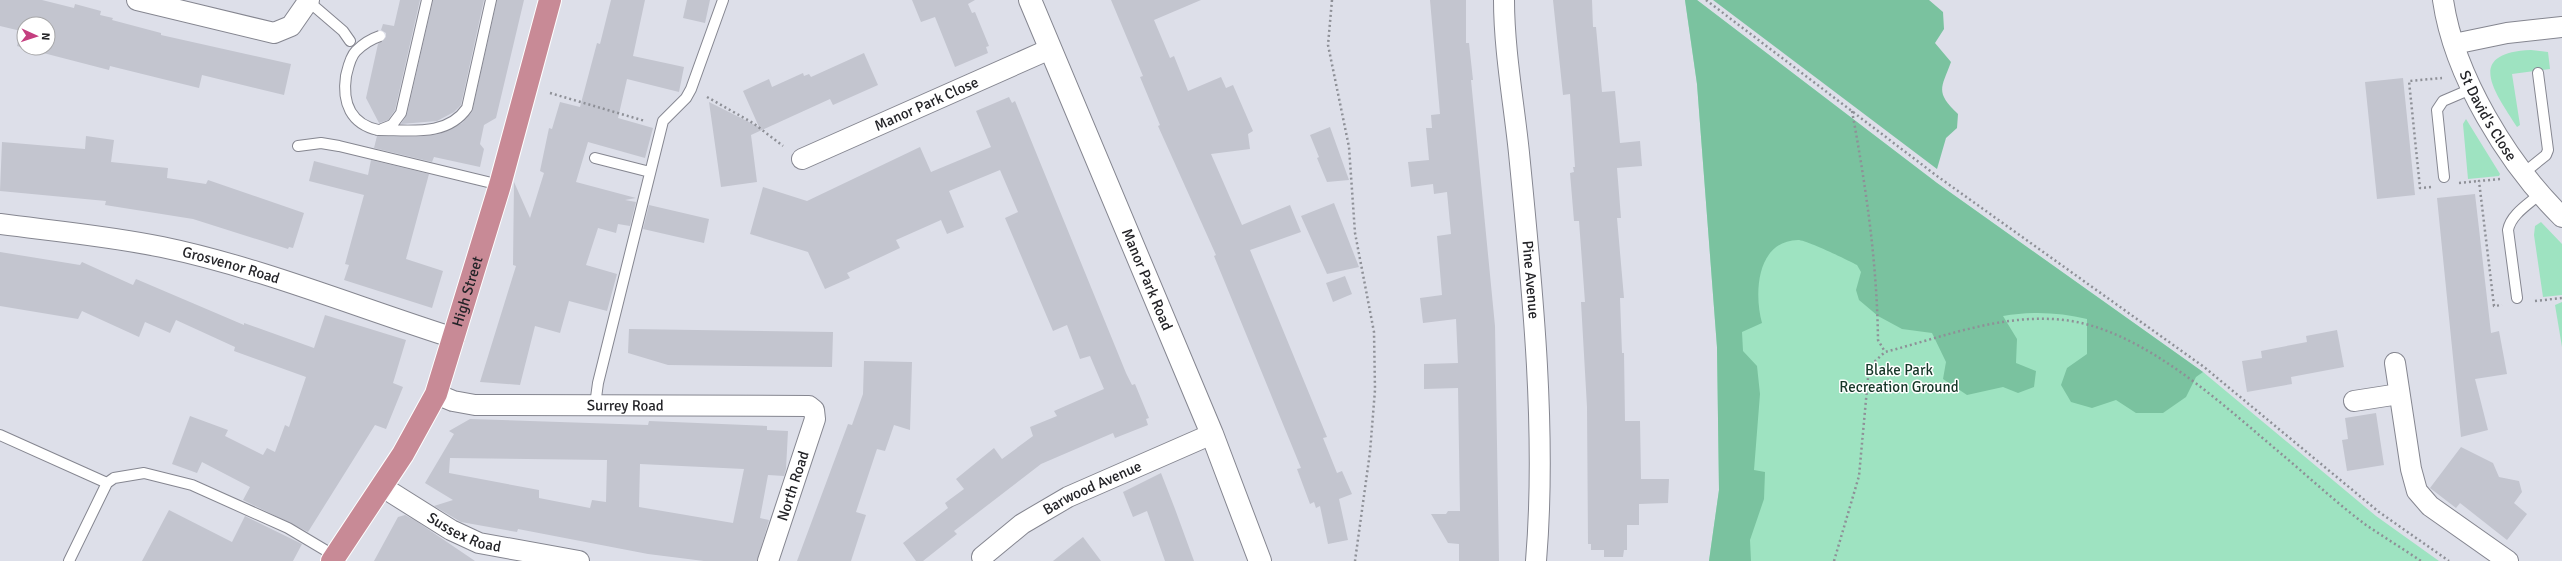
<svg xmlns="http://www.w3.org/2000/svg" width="2562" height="561" viewBox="0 0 2562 561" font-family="Signika,sans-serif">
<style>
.green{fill:#9ee3c1}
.forest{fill:#7ac29f}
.building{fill:#c3c5cf;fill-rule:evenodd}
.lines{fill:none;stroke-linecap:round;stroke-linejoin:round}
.service-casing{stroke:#858690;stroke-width:12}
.minor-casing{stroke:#858690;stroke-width:22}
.tertiary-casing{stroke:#858690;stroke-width:24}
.trunk-casing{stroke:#fff;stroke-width:24}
.path{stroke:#8e9097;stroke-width:2.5;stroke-dasharray:2 3;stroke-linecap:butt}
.service{stroke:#fff;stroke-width:10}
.minor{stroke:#fff;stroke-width:20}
.tertiary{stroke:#fff;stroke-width:22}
.trunk{stroke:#c88a96;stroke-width:22}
.service-bridge-casing{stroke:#858690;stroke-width:12;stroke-linecap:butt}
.service-bridge{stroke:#fff;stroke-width:10}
.labels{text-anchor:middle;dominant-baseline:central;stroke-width:3;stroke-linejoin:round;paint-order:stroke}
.street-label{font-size:15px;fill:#242428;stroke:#fff}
.park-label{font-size:15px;fill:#163728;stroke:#fff}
</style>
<rect width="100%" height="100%" fill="#dddfe9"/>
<path class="green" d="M 1685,0 L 1697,0 L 1937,183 L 2203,372 L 2376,516 L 2439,561 L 1709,561 L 1719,490 L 1717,347 L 1697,84 Z
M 2531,50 L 2548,52 L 2550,69 L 2512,74 L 2520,125 L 2517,127 C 2495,92 2464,53 2531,50 Z
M 2466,119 L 2500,174 L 2499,176 L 2468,179 L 2463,124 Z
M 2541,222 L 2562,244 L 2562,295 L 2543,297 L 2534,235 L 2535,226 Z
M 2562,302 L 2562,347 L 2555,305 Z"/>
<path class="forest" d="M 1685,0 L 1697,0 L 1937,183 L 2203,372 L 2196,377 L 2186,397 L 2163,413 L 2136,413 L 2116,400 L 2092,408 L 2071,402 L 2061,385 L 2067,368 L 2087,354 L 2087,319 C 2060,312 2030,311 2003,316 L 2017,339 L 2016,363 L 2036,371 L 2034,387 L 2018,393 L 2003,387 L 1967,395 L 1943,379 L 1946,362 L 1932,333 L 1902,329 L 1878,316 L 1859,300 L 1856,290 L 1861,272 L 1857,265 C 1847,260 1807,240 1798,240 C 1756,241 1754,294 1762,323 L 1742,332 L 1743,351 L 1757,366 L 1760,394 L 1754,470 L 1765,472 L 1764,499 L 1750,540 L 1751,561 L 1709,561 L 1719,490 L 1717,347 L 1697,84 Z
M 1713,0 L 1929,0 L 1943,12 L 1944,29 L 1935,43 L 1951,62 C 1941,89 1935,92 1958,114 L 1957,128 L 1946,138 L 1937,169 Z"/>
<path class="building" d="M 0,0 L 42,0 L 74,8 L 75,4 L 101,11 L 100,15 L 113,18 L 112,20 L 161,33 L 161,35 L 291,64 L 284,95 L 202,75 L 199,88 L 110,66 L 109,70 L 24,48 L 48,48 L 48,24 L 24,24 L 24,48 L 17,46 L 21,31 L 0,26 Z
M 400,0 L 420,0 L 395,110 L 388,120 L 379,123 L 366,98 L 378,44 L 386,37 L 386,33 L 381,30 L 383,24 L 394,26 Z
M 433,0 L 484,0 L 461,105 L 454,112 L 437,121 L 401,124 L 407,114 Z
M 497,0 L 524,0 L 496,118 L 484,125 L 480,144 L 484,149 L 480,167 L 434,157 L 432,162 L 374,148 L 377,136 L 415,137 L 440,134 L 462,123 L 472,112 Z
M 611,0 L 645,0 L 633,56 L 684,67 L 679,92 L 627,79 L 618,118 L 653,128 L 645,158 L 588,142 L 576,182 L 636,198 L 625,200 L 636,202 L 630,226 L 618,224 L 616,233 L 598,228 L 586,265 L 617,274 L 607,311 L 569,301 L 560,333 L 535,326 L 520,385 L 480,382 L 516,266 L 513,265 L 514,182 L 530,218 L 544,173 L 540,171 L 549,128 L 552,129 L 560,102 L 580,107 L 597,43 L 600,44 Z
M 687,0 L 710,0 L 705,23 L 683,18 Z
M 912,0 L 975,0 L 968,4 L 972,13 L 975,12 L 989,46 L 986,47 L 988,53 L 955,67 L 935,17 L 921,22 Z
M 1111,0 L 1201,0 L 1154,20 L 1170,58 L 1174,56 L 1188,91 L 1221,77 L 1226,88 L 1233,85 L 1253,131 L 1248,134 L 1250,149 L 1211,154 L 1242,225 L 1290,205 L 1301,232 L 1250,250 L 1327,437 L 1323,438 L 1337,473 L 1342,471 L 1352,494 L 1339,499 L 1348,540 L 1328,544 L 1320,506 L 1316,508 L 1314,502 L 1310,504 L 1297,469 L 1301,468 L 1214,256 L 1216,255 L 1158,126 L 1160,125 L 1140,77 L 1143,76 Z
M 1430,0 L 1466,0 L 1466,43 L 1469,43 L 1473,80 L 1471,80 L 1495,326 L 1499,561 L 1459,561 L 1459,544 L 1448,543 L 1431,514 L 1446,514 L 1448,511 L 1460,511 L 1458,388 L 1424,389 L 1424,364 L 1458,363 L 1456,319 L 1423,323 L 1420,298 L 1442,295 L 1437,236 L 1451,234 L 1447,192 L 1434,194 L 1433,184 L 1411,187 L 1408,162 L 1429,160 L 1426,128 L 1432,128 L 1431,115 L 1440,114 Z
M 1553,0 L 1592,0 L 1593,27 L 1596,27 L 1602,92 L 1615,91 L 1620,143 L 1640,141 L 1642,166 L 1617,168 L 1621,218 L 1617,218 L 1624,298 L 1620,298 L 1622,353 L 1624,353 L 1625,421 L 1640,421 L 1641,479 L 1669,479 L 1668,503 L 1639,504 L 1639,525 L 1627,525 L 1627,550 L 1624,550 L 1623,557 L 1604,557 L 1604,550 L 1591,550 L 1591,544 L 1588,544 L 1587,407 L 1581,302 L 1585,302 L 1579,221 L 1574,221 L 1570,173 L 1574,172 L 1573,167 L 1575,167 L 1570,94 L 1563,95 Z
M 864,53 L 878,85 L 833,105 L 830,99 L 751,135 L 757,182 L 721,187 L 709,102 L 759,127 L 743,91 L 769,79 L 772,87 L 803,73 L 804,76 L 809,74 L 811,77 Z
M 2403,78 L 2415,195 L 2377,199 L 2365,82 Z
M 1009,97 L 1012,103 L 1015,101 L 1126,373 L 1132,385 L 1135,384 L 1149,418 L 1146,419 L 1148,425 L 1115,438 L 1113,433 L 1041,464 L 954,531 L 957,534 L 923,561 L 916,561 L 903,543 L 948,508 L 945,503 L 964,489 L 956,479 L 994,448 L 1002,459 L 1033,436 L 1030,427 L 1057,416 L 1054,411 L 1104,389 L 1090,356 L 1080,359 L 1067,325 L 1053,331 L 1005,218 L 1018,212 L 1000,170 L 949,191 L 964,227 L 947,234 L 941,220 L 896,240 L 900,248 L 847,273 L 850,278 L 825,289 L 808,252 L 750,234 L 763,187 L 807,201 L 920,147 L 931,172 L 991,147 L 976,111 Z
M 1330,127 L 1349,180 L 1327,182 L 1317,158 L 1319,157 L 1310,135 Z
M 86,136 L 114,140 L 111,162 L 168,168 L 167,178 L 206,184 L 208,180 L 304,213 L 293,248 L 289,247 L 288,249 L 193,219 L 105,205 L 106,201 L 0,191 L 2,142 L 85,149 Z
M 371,160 L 429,174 L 406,259 L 443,271 L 432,308 L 344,280 L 349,265 L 345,264 L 364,195 L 309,181 L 314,161 L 368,175 Z
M 2475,194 L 2491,333 L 2499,331 L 2507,374 L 2475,379 L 2488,430 L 2461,437 L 2437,198 Z
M 1334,203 L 1359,267 L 1327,274 L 1301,216 Z
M 649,205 L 709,219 L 704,243 L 643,229 Z
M 0,252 L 80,265 L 82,262 L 133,285 L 136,279 L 244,325 L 244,323 L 314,348 L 325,315 L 406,340 L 393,383 L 403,387 L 386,429 L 375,425 L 308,532 L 243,500 L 250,487 L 202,462 L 197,473 L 172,464 L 190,416 L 228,430 L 225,436 L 263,455 L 267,448 L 275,452 L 285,425 L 289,427 L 306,377 L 234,351 L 235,347 L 176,320 L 170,333 L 145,322 L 139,337 L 82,311 L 78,319 L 0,306 Z
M 1345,276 L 1352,294 L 1333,302 L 1326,283 Z
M 629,329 L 833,332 L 832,367 L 668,365 L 628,353 Z
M 2337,330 L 2344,367 L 2291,377 L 2292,384 L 2247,392 L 2242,361 L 2262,358 L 2261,351 L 2307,342 L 2306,336 Z
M 864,361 L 912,362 L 910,430 L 894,425 L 885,451 L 877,449 L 856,512 L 866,515 L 851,561 L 797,561 L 848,424 L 852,425 L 863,394 Z
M 2376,413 L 2384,465 L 2347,471 L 2342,440 L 2348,439 L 2345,418 Z
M 470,419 L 648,425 L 649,421 L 767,426 L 767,430 L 788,431 L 786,469 L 784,476 L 768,475 L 760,518 L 769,520 L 757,561 L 704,561 L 648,554 L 518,529 L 517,532 L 461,522 L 434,506 L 453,500 L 425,483 L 454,434 L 449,431 ZM 450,458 L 607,460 L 606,502 L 592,500 L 590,508 L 539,498 L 539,490 L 449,473 ZM 640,464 L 744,469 L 733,523 L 639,507 Z
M 2461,447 L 2493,463 L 2499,477 L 2519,481 L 2522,492 L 2514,503 L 2527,514 L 2507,540 L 2460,503 L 2456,508 L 2430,488 Z
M 1161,473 L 1175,509 L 1194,561 L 1165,561 L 1147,511 L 1133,517 L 1123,492 Z
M 169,510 L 232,542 L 245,516 L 302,544 L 293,561 L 142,561 Z
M 405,515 L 416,521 L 475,561 L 374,561 L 398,517 Z
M 1083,537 L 1101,561 L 1053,561 Z"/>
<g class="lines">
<defs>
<path id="service" d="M 308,1 L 343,31 L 350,41
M 382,129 L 392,125 L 401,113 L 427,0
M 378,130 C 410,130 447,137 467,108 L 491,0
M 298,146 L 321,143 L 339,146 L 500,185
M 595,158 L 650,172
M 2525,172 L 2546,155 L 2548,150 L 2538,73
M 2444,177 L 2437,110 L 2443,101 L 2471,89
M 2517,298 L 2508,230 C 2511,214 2529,204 2541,193
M 595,405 L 598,383 L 663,121 L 686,98 L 691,89 L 723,0
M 0,435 L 107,483 L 114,478 L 144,473 L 192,485 L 288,528 L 335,556
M 69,561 L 107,483"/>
<g id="minor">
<path d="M 137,0 L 274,33 L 291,26 L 309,0"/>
<path id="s1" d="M 1504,0 C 1504,50 1514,104 1519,153 C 1532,285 1547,430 1536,561"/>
<path id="s2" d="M 2443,0 C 2454,76 2508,164 2562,217"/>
<path d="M 2454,44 L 2507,33 L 2562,27"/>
<path id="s3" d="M 802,159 L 1050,49"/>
<path id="s4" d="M 0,224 C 54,231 109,236 162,247 C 259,267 359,308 454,338"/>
<path d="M 2395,363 L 2411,469 L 2417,491 L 2430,506 L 2508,561"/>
<path id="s5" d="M 436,394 L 453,401 L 475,405 L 809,406 L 814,410 L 815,419 L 768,561"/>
<path d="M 2354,401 L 2399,394"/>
<path id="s6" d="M 381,486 L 451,530 L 479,543 L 579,561"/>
<path id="s7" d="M 982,557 L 1022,524 L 1068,497 L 1212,434"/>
</g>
<g id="tertiary">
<path id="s8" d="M 1030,0 L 1212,434 L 1260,561"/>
</g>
<g id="trunk">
<path id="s9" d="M 332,561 L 403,454 L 436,394 L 500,185 L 550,0"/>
</g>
</defs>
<use href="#service" class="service-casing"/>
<use href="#minor" class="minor-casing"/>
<use href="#tertiary" class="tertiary-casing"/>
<use href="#trunk" class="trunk-casing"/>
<path class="path" d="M 1332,0 L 1328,45 L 1349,147 L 1355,233 L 1374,332 L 1375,390 L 1370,452 L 1355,561
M 1706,0 L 1937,176 L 2204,367 L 2379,512 L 2449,561
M 550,93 L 645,121
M 707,97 L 753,123 L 783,146
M 1852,111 C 1866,187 1877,262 1878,340 L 1885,352
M 2500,179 L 2479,181 L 2494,306 L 2502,305
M 2459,183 L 2479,181
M 2431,187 L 2420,188 L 2409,81 L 2442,78
M 2535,301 L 2562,298
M 1834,561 L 1859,476 L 1868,378 L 1873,363 L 1885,352 C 1943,337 2003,313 2064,320 C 2144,329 2225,407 2285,457 C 2312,480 2338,504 2366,525 C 2384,537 2403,549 2421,561"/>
<use href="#service" class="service"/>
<use href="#minor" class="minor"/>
<use href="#tertiary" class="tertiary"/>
<use href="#trunk" class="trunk"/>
<defs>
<path id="service-bridge" d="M 378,130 C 351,124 342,103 346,76 C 348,68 350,57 356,51 C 363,44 371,39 380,36"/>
</defs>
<use href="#service-bridge" class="service-bridge-casing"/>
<use href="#service-bridge" class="service-bridge"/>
</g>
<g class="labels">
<g class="street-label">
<text stroke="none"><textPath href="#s3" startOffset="136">Manor Park Close</textPath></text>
<text stroke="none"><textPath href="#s2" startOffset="125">St David's Close</textPath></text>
<text stroke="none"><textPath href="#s4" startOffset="235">Grosvenor Road</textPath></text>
<text stroke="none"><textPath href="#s8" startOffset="303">Manor Park Road</textPath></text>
<text stroke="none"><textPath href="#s1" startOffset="281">Pine Avenue</textPath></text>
<text stroke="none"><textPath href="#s9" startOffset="304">High Street</textPath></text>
<text stroke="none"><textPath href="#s5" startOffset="191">Surrey Road</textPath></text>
<text transform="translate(793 486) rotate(-72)">North Road</text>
<text stroke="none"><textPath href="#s7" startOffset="131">Barwood Avenue</textPath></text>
<text stroke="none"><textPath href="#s6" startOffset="96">Sussex Road</textPath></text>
</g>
<g class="park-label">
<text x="1899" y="370">Blake Park<tspan x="1899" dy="17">Recreation Ground</tspan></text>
</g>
</g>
<g transform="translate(36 36) rotate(93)"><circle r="19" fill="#ffffff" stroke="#a7a7a9"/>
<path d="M0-3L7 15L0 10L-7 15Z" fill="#c43e7f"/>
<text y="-6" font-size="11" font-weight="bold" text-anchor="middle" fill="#242428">N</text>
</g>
</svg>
